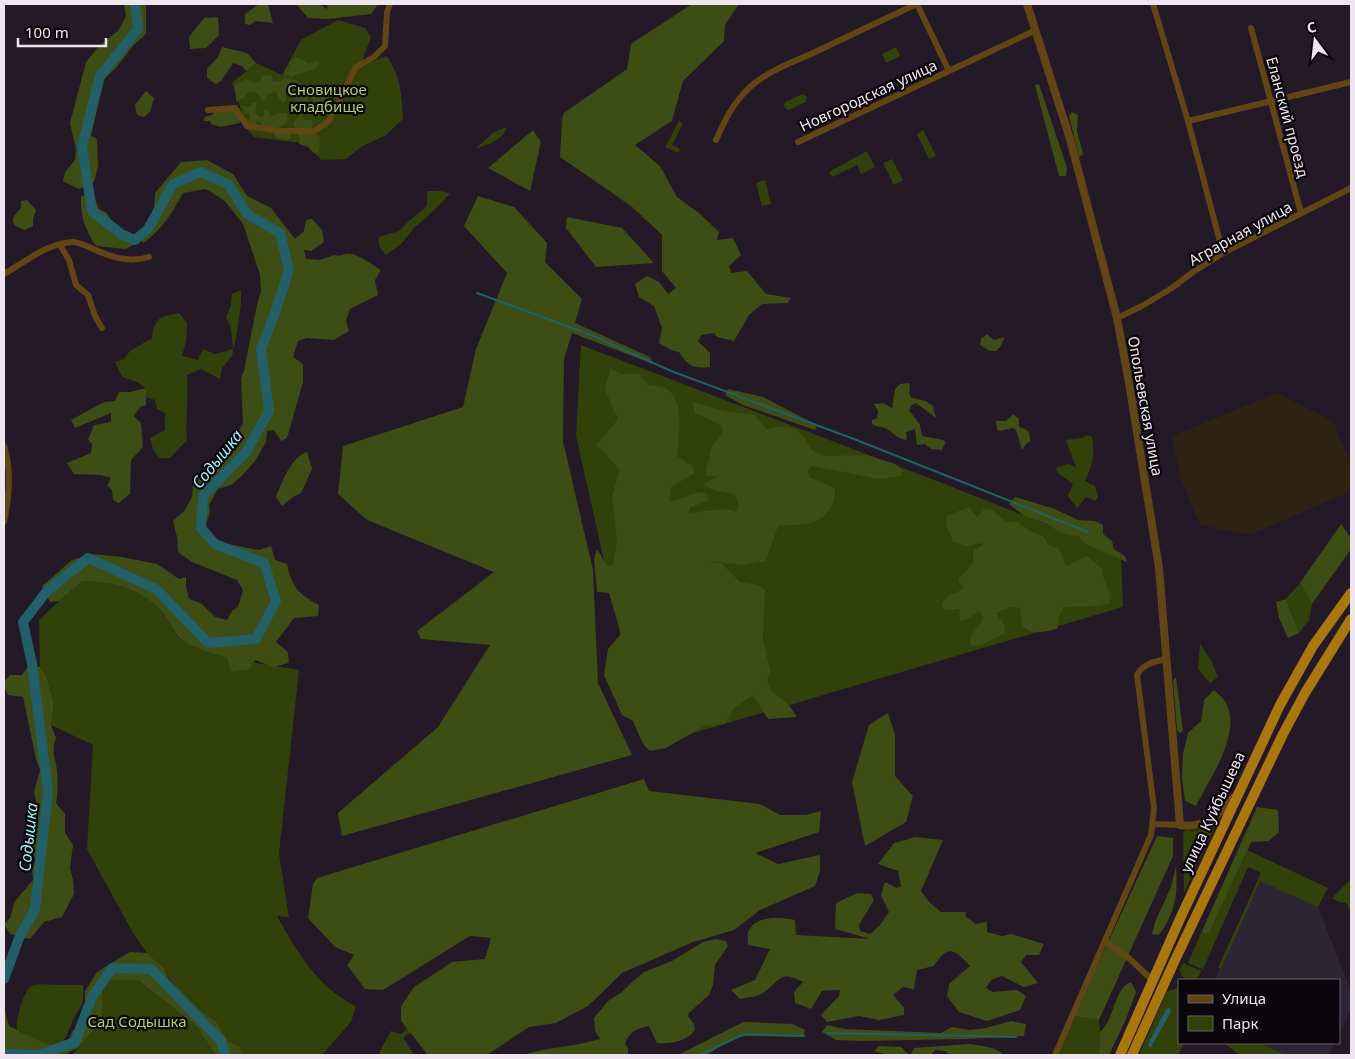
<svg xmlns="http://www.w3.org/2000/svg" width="1355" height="1059" viewBox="0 0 1355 1059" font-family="'Noto Sans',sans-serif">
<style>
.commercial{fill:#2c2534}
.industrial{fill:#2e2214}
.green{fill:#32410a}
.forest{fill:#3d4d14}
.water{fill:#225f66}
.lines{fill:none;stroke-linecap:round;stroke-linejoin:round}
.stream{stroke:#225f66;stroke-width:2}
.river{stroke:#225f66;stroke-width:10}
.minor{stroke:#614515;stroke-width:6}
.tertiary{stroke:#614515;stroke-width:8}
.trunk{stroke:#aa760e;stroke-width:10}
.labels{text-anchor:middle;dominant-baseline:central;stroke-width:4.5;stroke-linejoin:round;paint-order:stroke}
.park-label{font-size:15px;fill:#adce68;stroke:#0a060b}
.street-label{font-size:15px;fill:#ede6ef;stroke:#0a060b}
.water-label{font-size:16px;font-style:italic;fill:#9ff1fb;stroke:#0a060b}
</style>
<rect width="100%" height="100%" fill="#241927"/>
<path class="commercial" d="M 1260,880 L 1318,907 L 1351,991 L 1351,1009 L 1339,1034 L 1339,980 L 1215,980 Z
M 1260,1043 L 1335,1043 L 1328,1055 L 1286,1055 Z"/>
<path class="industrial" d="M 1277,393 L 1333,421 L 1351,464 L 1351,491 L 1250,535 L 1200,525 L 1180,477 L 1172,436 Z"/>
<path class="green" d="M 338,20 L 365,28 L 371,37 L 363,58 L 365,64 L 387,56 C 400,75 402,96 403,119 L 386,135 L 361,147 L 346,159 L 321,160 L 309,144 L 254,137 L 244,125 L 239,102 L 232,83 L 256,63 L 282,75 L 301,40 Z
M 896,47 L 900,56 L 886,63 L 882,54 Z
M 803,94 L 807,97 L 806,102 L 789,110 L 786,109 L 784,106 L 785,102 Z
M 679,121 L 683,123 L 672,145 L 680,149 L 678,153 L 665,147 Z
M 507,127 C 503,140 488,145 476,148 L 494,132 Z
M 923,130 L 936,156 L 929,159 L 917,134 Z
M 867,151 L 875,167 L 861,174 L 857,165 L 832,177 L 829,172 Z
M 892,159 L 903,180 L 894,185 L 883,163 Z
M 765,180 L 771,204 L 762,206 L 756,183 Z
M 427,191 L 441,191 L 450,194 L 429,215 L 414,228 L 401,244 L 386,255 L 380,248 L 378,237 L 399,231 L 410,220 L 427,206 Z
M 241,290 L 241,304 L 237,333 L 232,356 L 222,368 L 220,379 L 201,369 L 187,375 C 189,397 185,418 187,440 L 170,458 L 159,458 L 153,449 L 150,438 L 165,430 L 165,413 L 157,409 L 155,400 L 146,397 L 146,388 L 137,382 L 122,377 L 115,362 L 124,359 L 130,351 L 152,338 C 155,317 159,317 179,313 L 187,323 L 186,341 L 182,356 L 198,360 L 203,349 L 215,354 L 233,349 L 231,329 L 226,317 L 231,305 L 232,294 Z
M 581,345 L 942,483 L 1121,554 L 1123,607 L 646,747 L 576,436 Z
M 1087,435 L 1092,437 C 1095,455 1093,464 1085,481 L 1095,486 L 1098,497 L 1095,501 L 1086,497 L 1077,508 L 1068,496 L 1073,484 L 1059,474 L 1055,468 L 1068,464 L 1076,467 L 1066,440 L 1082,438 Z
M 83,581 L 107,583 L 132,588 L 150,599 L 164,615 L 178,637 L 227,658 L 299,670 L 279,854 L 289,917 L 277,916 C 297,952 318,988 356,1006 L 351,1022 L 322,1055 L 242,1055 L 240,1048 L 228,1041 L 217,1022 L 201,1011 L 178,987 L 169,981 L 164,968 L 147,953 L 133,933 L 87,849 L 93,745 L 51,725 L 54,703 L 46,675 L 40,667 L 39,620 L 59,601 Z
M 1300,583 L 1312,604 L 1309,620 L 1299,633 L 1286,599 Z
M 1200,644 L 1211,660 L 1218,677 L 1210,683 L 1198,669 Z
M 1219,817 L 1184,893 L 1183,833 L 1186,830 C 1200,832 1210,827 1219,817 Z
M 1247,850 L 1328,888 L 1318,907 L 1260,881 L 1221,969 L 1218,968 L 1261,873 L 1248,867 L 1203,969 L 1188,963 L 1202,931 L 1205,934 L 1209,933 Z
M 1350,880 L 1351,882 L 1351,912 L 1346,903 L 1339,902 L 1332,898 Z
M 1183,963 L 1201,971 L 1197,980 L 1186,980 L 1181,975 L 1180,969 Z
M 109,980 L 138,980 L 196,1026 L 216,1055 L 72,1055 L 102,1021 L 103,990 Z
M 41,984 L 54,985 L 83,985 C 83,990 83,996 83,1001 C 81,1008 77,1012 74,1018 C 69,1027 65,1049 52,1047 C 39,1045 29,1034 17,1030 C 15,1022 23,993 30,987 C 33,985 38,985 41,984 Z
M 1179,988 L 1179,1043 L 1184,1043 L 1178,1055 L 1139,1055 L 1167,991 Z
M 1074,1016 L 1099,1020 L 1100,1032 L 1099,1055 L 1057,1055 Z
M 407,1028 L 413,1032 L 406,1035 L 404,1039 L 414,1055 L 379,1055 L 381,1049 L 391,1031 L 401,1034 Z
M 1224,1043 L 1260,1043 L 1286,1055 L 1237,1055 L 1238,1054 Z"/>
<path class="forest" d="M 124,4 L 146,4 L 146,34 L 133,46 L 116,68 L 104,79 L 91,136 L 97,139 L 98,167 L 94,182 L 79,189 L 63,181 L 65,172 L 75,160 L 76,149 L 70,123 L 86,62 L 99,46 L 118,31 L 126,16 Z
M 259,4 L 268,4 L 273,23 L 255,21 L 250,25 L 245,24 L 245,14 Z
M 301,4 L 319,4 L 327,9 L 328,4 L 378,4 L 371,14 L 327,19 L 308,18 L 297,5 Z
M 692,4 L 739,4 L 725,25 L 724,41 L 683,81 L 672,121 L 635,145 L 660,166 L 677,197 L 699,213 L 719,232 L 717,240 L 733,238 L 741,255 L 729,266 L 731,273 L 747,271 L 766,294 L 791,298 L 788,303 L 762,304 L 749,315 L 734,341 L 717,337 L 714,333 L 702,335 L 698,341 L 710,353 L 710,367 C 693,369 688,366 679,352 L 671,350 L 659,343 L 662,328 L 654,306 L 639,297 L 635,284 L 647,276 L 659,282 L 668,294 L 676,288 L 662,271 L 662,235 L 631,206 L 560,157 L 562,119 L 564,113 L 627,69 L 631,44 Z
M 218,17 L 219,35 L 206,48 L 190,49 L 189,37 L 204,18 Z
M 222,47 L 247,53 L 256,63 L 246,71 L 242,66 L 233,63 L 222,80 L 216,84 L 207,78 L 207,69 L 218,57 Z
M 295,57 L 307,62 L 309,64 L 316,60 L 319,62 L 319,66 C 309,73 301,72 291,77 L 284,73 L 285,69 L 289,66 L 289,62 Z
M 272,75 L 273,82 L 281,81 L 285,78 L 296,80 L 302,85 L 305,84 L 322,88 L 318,96 L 325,95 L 329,97 L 324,103 L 317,107 L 309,95 L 307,95 L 308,108 L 303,111 L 300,107 L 295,106 L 296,95 L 290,89 L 286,93 L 286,101 L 282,103 L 275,91 L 267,95 L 266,99 L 263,101 C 259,94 256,90 248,92 L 243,98 L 236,102 C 237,94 233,90 235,84 L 246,79 L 255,83 L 261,80 L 261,76 Z
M 1039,84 L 1067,168 L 1066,176 L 1059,176 L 1035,85 Z
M 146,91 L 154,98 L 150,112 L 144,117 L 137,115 L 135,105 Z
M 257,102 L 255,113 L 261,117 L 264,115 L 264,111 L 267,109 L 271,116 L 280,113 L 286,113 L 288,118 L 287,123 L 278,128 L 289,133 L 291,138 L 284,140 L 276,138 L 273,130 L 265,128 L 260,122 L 257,122 L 254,129 L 248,124 L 250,114 L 245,113 L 243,106 L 249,107 L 252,103 Z
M 233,109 L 239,115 L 240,123 L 220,127 L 211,124 L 210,121 L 203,121 L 205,117 L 212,115 L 214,112 Z
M 299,112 L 302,114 L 304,120 L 312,120 L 313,124 L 312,128 L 320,138 L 319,155 L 314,153 L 308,147 L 299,144 L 300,139 L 298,135 L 299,129 L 295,127 L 293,123 L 299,116 Z
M 1072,112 L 1078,115 L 1077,131 L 1083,154 L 1079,157 L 1069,116 Z
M 533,130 L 541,142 L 530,191 L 488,168 Z
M 207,160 L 233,174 L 247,196 L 271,208 L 295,239 L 304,231 L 306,220 L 312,219 L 322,230 L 324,242 L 311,251 L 304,250 L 306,259 L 320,260 L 334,255 C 340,257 345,253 351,254 C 361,256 371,264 381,270 L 375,280 L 378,295 L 350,309 L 346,321 L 349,331 L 334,340 L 307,338 L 298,341 L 293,357 L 303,364 L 303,382 L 287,438 L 281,441 L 274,430 L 267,431 L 266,442 L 255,461 L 241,477 L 231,485 L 218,489 L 209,505 L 210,513 L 205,526 L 201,528 L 215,544 L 228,544 L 259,550 L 271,546 L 275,560 L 287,564 C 292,587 298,594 319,605 L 318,616 L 294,618 L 276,642 L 288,652 L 289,663 L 273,667 L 255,660 L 249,669 L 231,672 L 227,658 C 213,653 188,647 178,636 C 172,629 168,620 163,613 C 140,587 117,583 83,581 L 59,601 L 50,602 L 42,586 L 72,560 L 92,554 L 122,557 L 157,564 L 179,579 L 186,577 L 186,586 L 189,599 L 201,603 L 215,617 L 227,620 L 232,611 L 238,607 L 243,590 L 237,580 L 192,562 L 178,552 L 177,537 L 173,521 L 185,510 L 192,497 L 193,485 L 205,469 L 223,454 L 243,424 L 241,378 L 244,371 L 257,305 L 261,291 L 260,275 L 243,224 L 225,201 L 206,189 L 183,193 C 172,213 162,230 143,243 L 140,239 L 153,230 L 155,193 L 181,162 Z
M 93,194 L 99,209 L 107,213 L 113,223 L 136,243 L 126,249 L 96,246 C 85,229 80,216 81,196 Z
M 478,196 L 514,207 L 547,243 L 545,262 L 582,299 L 575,323 L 650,357 L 653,364 L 572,333 L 564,359 L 563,441 L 593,570 L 598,683 L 632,755 L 342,836 L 338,813 L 438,727 L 490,645 L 421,639 L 417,631 L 494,572 L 367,520 L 338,494 L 343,446 L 463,407 L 476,349 L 507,273 L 464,226 Z
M 27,200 L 36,210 L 33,219 L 33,226 L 25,230 C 9,225 10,219 21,208 L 21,201 Z
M 567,217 L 622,228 L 654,263 L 596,267 L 566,228 Z
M 987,334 L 994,340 L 1005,337 L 1000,347 L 996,351 L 990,351 L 980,345 L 981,339 Z
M 610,368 L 621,374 L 639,374 L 648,385 C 654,386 662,386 667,389 C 686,403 678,435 677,456 L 692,466 L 695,473 L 671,487 L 669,499 L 671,502 L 699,492 L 706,494 L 709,501 L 690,507 L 688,513 L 726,509 L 736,512 L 739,506 L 735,494 L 715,491 L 703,484 L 718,477 L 705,475 L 712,447 L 723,431 L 721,425 L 695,413 L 692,401 L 723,411 L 755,415 L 766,429 C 789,423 801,427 811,450 L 824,456 L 867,455 L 895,464 L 903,471 L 901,476 L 879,479 L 812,466 L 808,470 L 809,477 L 835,488 C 836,501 829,515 817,521 C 810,525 788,525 778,526 L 766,561 L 744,565 L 708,561 L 722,564 L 740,582 L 759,585 L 765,590 L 763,639 L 770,671 L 767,681 L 771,691 L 789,705 L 797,717 L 768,719 L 753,695 L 734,708 L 725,724 L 706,725 L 666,748 L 650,751 L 643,744 L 633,721 L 622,715 L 604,675 L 608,649 L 621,634 L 609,593 L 597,592 L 594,559 L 597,549 L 608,567 L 613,564 L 617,541 L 612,496 L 620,470 L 597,445 L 618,419 L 605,390 Z
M 909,383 L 910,386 L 909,394 L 912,398 L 926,401 L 933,406 L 936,418 L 916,403 L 912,405 L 909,410 L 920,425 L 922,436 L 944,440 L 945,443 L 942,450 L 931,449 L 925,444 L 917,445 L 915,429 L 906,432 L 907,439 L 905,440 C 897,438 892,432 885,428 C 880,426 877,427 872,424 L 872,420 L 877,418 L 878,411 L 874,404 L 883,403 L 892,408 L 895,389 L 900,384 Z
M 146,388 L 146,405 L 140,407 L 134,416 L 141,423 L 143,447 L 131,460 L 130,494 L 119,503 L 113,500 L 112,490 L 107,485 L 111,478 L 101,475 L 74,474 L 67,463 L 91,453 L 92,444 L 88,439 L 94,425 L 111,422 L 111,413 L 75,428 L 71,420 L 104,402 L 115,401 L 119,392 L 130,392 Z
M 728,389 L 763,397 L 817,425 L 815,430 L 743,405 L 725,395 Z
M 1013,414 L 1019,419 L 1019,427 C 1030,430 1030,432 1030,442 L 1027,443 L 1022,450 L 1016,430 L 1013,428 L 999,431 L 997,429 L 996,421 L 1006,421 Z
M 307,452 L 312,469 L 301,493 L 293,497 L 282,506 L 276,497 C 281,483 292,456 307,452 Z
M 1015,497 L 1055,509 L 1078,520 L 1095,521 L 1103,525 L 1103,534 L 1112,541 L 1114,549 L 1125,556 L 1127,562 L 1086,544 L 1079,537 L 1061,533 L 1047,524 L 1024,516 L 1009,504 Z
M 968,507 L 977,517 L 979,516 L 984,509 L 992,510 L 1007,522 L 1018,522 L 1032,532 L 1043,536 L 1049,546 C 1061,546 1062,556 1066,566 L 1087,556 L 1102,569 C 1102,581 1112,590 1110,603 L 1099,606 L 1064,607 L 1060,614 L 1057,629 C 1046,632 1025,637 1021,621 C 1020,617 1021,612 1021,608 L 1011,607 L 996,613 L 1005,626 L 1005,633 L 982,645 L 971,646 C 967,634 978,630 983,619 L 980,611 L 969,618 L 961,621 L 959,617 L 960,609 L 946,610 L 943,609 L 942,604 L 946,597 L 956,593 L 964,587 L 959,581 L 959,578 L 973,563 L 973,551 L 983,545 L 982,543 L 967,546 L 953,542 L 946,524 L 947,516 Z
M 1341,524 L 1351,538 L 1351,549 L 1312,604 L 1300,583 Z
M 1286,599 L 1299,633 L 1288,638 L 1279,618 L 1276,602 Z
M 29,665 L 40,667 L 46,675 L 54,703 L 51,725 L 56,738 C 51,751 55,757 57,770 C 58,781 58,793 56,803 L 65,814 L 65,833 L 73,845 L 70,868 L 73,880 L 74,894 L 62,917 L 44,922 L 30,939 L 10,934 L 4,924 L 10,918 L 15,901 L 33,880 L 32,869 L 36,859 L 31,852 L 32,839 L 37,831 L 38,811 L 34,792 L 40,770 L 36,759 L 23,697 L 8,695 L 4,687 L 4,682 L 10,675 L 22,675 Z
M 1176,677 L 1183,731 L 1180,733 L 1177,730 L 1173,681 Z
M 1214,690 C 1218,694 1225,699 1227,705 C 1241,736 1209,779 1196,806 L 1185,801 L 1182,779 L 1183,754 L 1188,733 L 1201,721 L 1204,700 Z
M 888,713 L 895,734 L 895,776 L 913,796 L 906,822 L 865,846 L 852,782 L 869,725 Z
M 644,779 L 649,791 L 760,804 L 780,815 L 806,815 L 821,811 L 819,832 L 755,853 L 778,864 L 820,855 L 820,871 L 815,886 L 760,910 L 734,930 L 693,942 L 622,973 L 588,1006 L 556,1023 L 529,1027 L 487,1055 L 428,1055 L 401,1021 L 401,1006 L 414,987 L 452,962 L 485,959 L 491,938 L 470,936 L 383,990 L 365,989 L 347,965 L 354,955 L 335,947 L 308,918 L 313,884 L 317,878 Z
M 1257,807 L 1278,810 L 1279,832 L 1269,841 L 1251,842 L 1209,933 L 1205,934 L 1202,931 Z
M 1157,836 L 1173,838 L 1173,856 L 1099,1020 L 1074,1016 Z
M 915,837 L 943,840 L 921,891 L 930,903 L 941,912 L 966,912 L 965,916 L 976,924 L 987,922 L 987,932 L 1002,936 L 1011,934 L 1044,944 L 1039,955 L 1026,955 L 1021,962 L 1038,983 L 1024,987 L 1002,976 L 991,980 L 986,988 L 992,992 L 1017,990 L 1026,996 L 1020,1010 L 987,1021 L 959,1012 L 947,996 L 949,984 L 970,966 C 954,949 948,944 934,966 L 917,970 L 914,989 L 903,987 L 893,995 L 904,1008 L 904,1015 L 879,1020 L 859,1016 L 827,1022 L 821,1015 L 839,996 L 840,990 L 822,991 L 811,1009 L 795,1003 L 794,992 L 803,982 C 779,970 782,980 763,993 C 758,997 747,997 740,999 L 731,990 L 755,980 L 770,949 L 748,945 C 748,941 747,935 748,932 C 755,915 780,917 795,920 L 796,935 L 871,939 L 835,929 L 836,903 L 857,893 L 871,894 L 874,900 L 859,925 L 860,931 L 870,934 L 880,925 L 889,912 L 881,895 L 885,882 L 897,888 L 901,886 L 898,871 L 878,864 L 894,843 Z
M 1176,866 C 1178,894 1176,911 1159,935 L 1152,934 L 1155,922 L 1171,887 Z
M 716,939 L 726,941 L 728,946 L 715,965 L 713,985 L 709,995 L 689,1013 L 688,1016 L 694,1024 L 695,1030 C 686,1042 671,1044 657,1043 L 649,1026 C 637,1029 629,1031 625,1044 L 628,1048 L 628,1055 L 527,1055 L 529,1053 C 553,1047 577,1046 600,1039 L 595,1031 L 594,1018 L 608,1001 L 622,992 L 631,983 L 644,972 L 672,961 L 703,942 Z
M 130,952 L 147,953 L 164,968 L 169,981 L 178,987 L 201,1011 L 217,1022 L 228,1041 L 240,1047 L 242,1055 L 216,1055 L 196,1026 L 138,980 L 109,980 L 103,990 L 102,1021 L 78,1048 L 69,1052 L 66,1055 L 4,1055 L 4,1008 L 9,1026 L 42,1042 L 64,1050 L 72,1032 L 79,1024 L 85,1005 L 85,991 L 97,972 Z
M 1131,982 L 1136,992 L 1126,1019 L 1109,1055 L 1099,1055 L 1100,1032 C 1115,1019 1114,988 1131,982 Z
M 1011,1021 L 1026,1024 L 1024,1036 L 967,1039 L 860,1041 L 836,1040 L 822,1032 L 827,1025 L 845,1029 L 941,1033 L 952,1027 L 969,1030 L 986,1028 Z
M 743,1022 L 793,1024 L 805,1030 L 803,1037 L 745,1036 L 728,1041 L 707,1055 L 678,1055 Z
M 970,1044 C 981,1046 996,1046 1003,1055 L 951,1055 L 945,1051 L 935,1050 L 931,1055 L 888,1055 L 874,1051 L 879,1046 L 901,1047 L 909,1055 L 911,1054 L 914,1048 Z"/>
<path class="water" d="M 1170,1008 L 1171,1012 L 1151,1047 L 1149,1047 L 1148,1044 L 1166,1009 Z"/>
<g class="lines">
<path class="stream" d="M 477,293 L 591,335 L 671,371 L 854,439 L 1088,532
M 827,1033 L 1016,1037
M 700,1055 L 744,1034 L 804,1036"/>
<path class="river" d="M 4,979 L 19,938 L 35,909 L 48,791 L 32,664 L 23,622 L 47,591 L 88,558 L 156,589 L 208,643 L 256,639 L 276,601 L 264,563 L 215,544 L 201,528 L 203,496 L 246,452 L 269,411 L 261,349 L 275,313 L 289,270 L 280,233 L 247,214 L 229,185 L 201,172 L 173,184 L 148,229 L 135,240 L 121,234 L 92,211 L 82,147 L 100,76 L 138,29 L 135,4
M 4,1054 L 39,1055 L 75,1042 L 92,997 L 112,968 L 151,969 L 221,1041 L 225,1055"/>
<path class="minor" d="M 917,4 L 949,71 L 1036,30
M 1153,4 L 1188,121 L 1223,253
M 1251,28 L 1301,213
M 208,110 L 235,108 L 247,126 L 280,131 L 314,131 L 329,121 L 356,67 L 374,57 L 385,46 L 387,12 L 390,4
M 1188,121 L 1351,82
M 716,140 C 724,122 732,105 746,91 C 763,73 791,63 813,53 C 847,37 882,20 917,4
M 798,142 L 949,71
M 60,245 L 69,260 L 76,285 L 88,295 L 95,316 L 102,328
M 4,274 C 25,262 49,242 74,242 C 80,243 87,246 93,249 C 111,257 129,263 149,257
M 1117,318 L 1142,306 L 1172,288 L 1193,272 L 1223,253 L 1351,188
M 4,446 C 12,471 9,497 4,522
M 1153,824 L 1180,825
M 1105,941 L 1130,959 L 1152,980
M 1055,1055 L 1151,835 L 1154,808 L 1137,675 C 1144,663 1154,662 1166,659"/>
<path class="tertiary" d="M 1027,4 L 1070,139 L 1117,318 L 1129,383 L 1159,568 L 1180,825 C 1205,829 1219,815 1234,797"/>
<path class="trunk" d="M 1120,1055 L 1179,921 L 1280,705 L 1313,646 L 1351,593
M 1132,1055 L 1175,960 L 1283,734 L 1305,693 L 1351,619"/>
</g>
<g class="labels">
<g class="park-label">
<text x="327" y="89">Сновицкое<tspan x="327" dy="17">кладбище</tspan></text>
<text x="137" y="1021">Сад Содышка</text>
</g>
<g class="street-label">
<text transform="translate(868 95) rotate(-25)">Новгородская улица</text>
<text transform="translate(1288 117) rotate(75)">Еланский проезд</text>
<text transform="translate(1240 233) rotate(-29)">Аграрная улица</text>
<text transform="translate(1146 406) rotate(80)">Опольевская улица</text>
<text transform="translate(1212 812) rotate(-65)">улица Куйбышева</text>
</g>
<g class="water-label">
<text transform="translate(217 459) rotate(-51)">Содышка</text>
<text transform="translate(28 837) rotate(-84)">Содышка</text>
</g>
</g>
<rect width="1355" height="1059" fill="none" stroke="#ede6ef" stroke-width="10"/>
<rect x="1178" y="979" width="162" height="65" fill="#0a060b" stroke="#656066"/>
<rect x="1188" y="995" width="25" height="8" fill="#614515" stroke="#656066"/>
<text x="1222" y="1004" font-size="15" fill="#ede6ef">Улица</text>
<rect x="1188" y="1016" width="25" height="15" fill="#32410a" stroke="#656066"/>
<text x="1222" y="1029" font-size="15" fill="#ede6ef">Парк</text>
<g transform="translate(1315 40) rotate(345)" stroke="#0a060b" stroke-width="4" paint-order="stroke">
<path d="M0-4L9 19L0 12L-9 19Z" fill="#ede6ef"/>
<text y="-8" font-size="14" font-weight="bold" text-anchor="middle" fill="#ede6ef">С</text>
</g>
<path d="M18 38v8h88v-8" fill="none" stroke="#ede6ef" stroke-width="2.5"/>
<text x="25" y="38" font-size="15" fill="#ede6ef" stroke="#0a060b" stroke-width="4" paint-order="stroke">100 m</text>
</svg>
